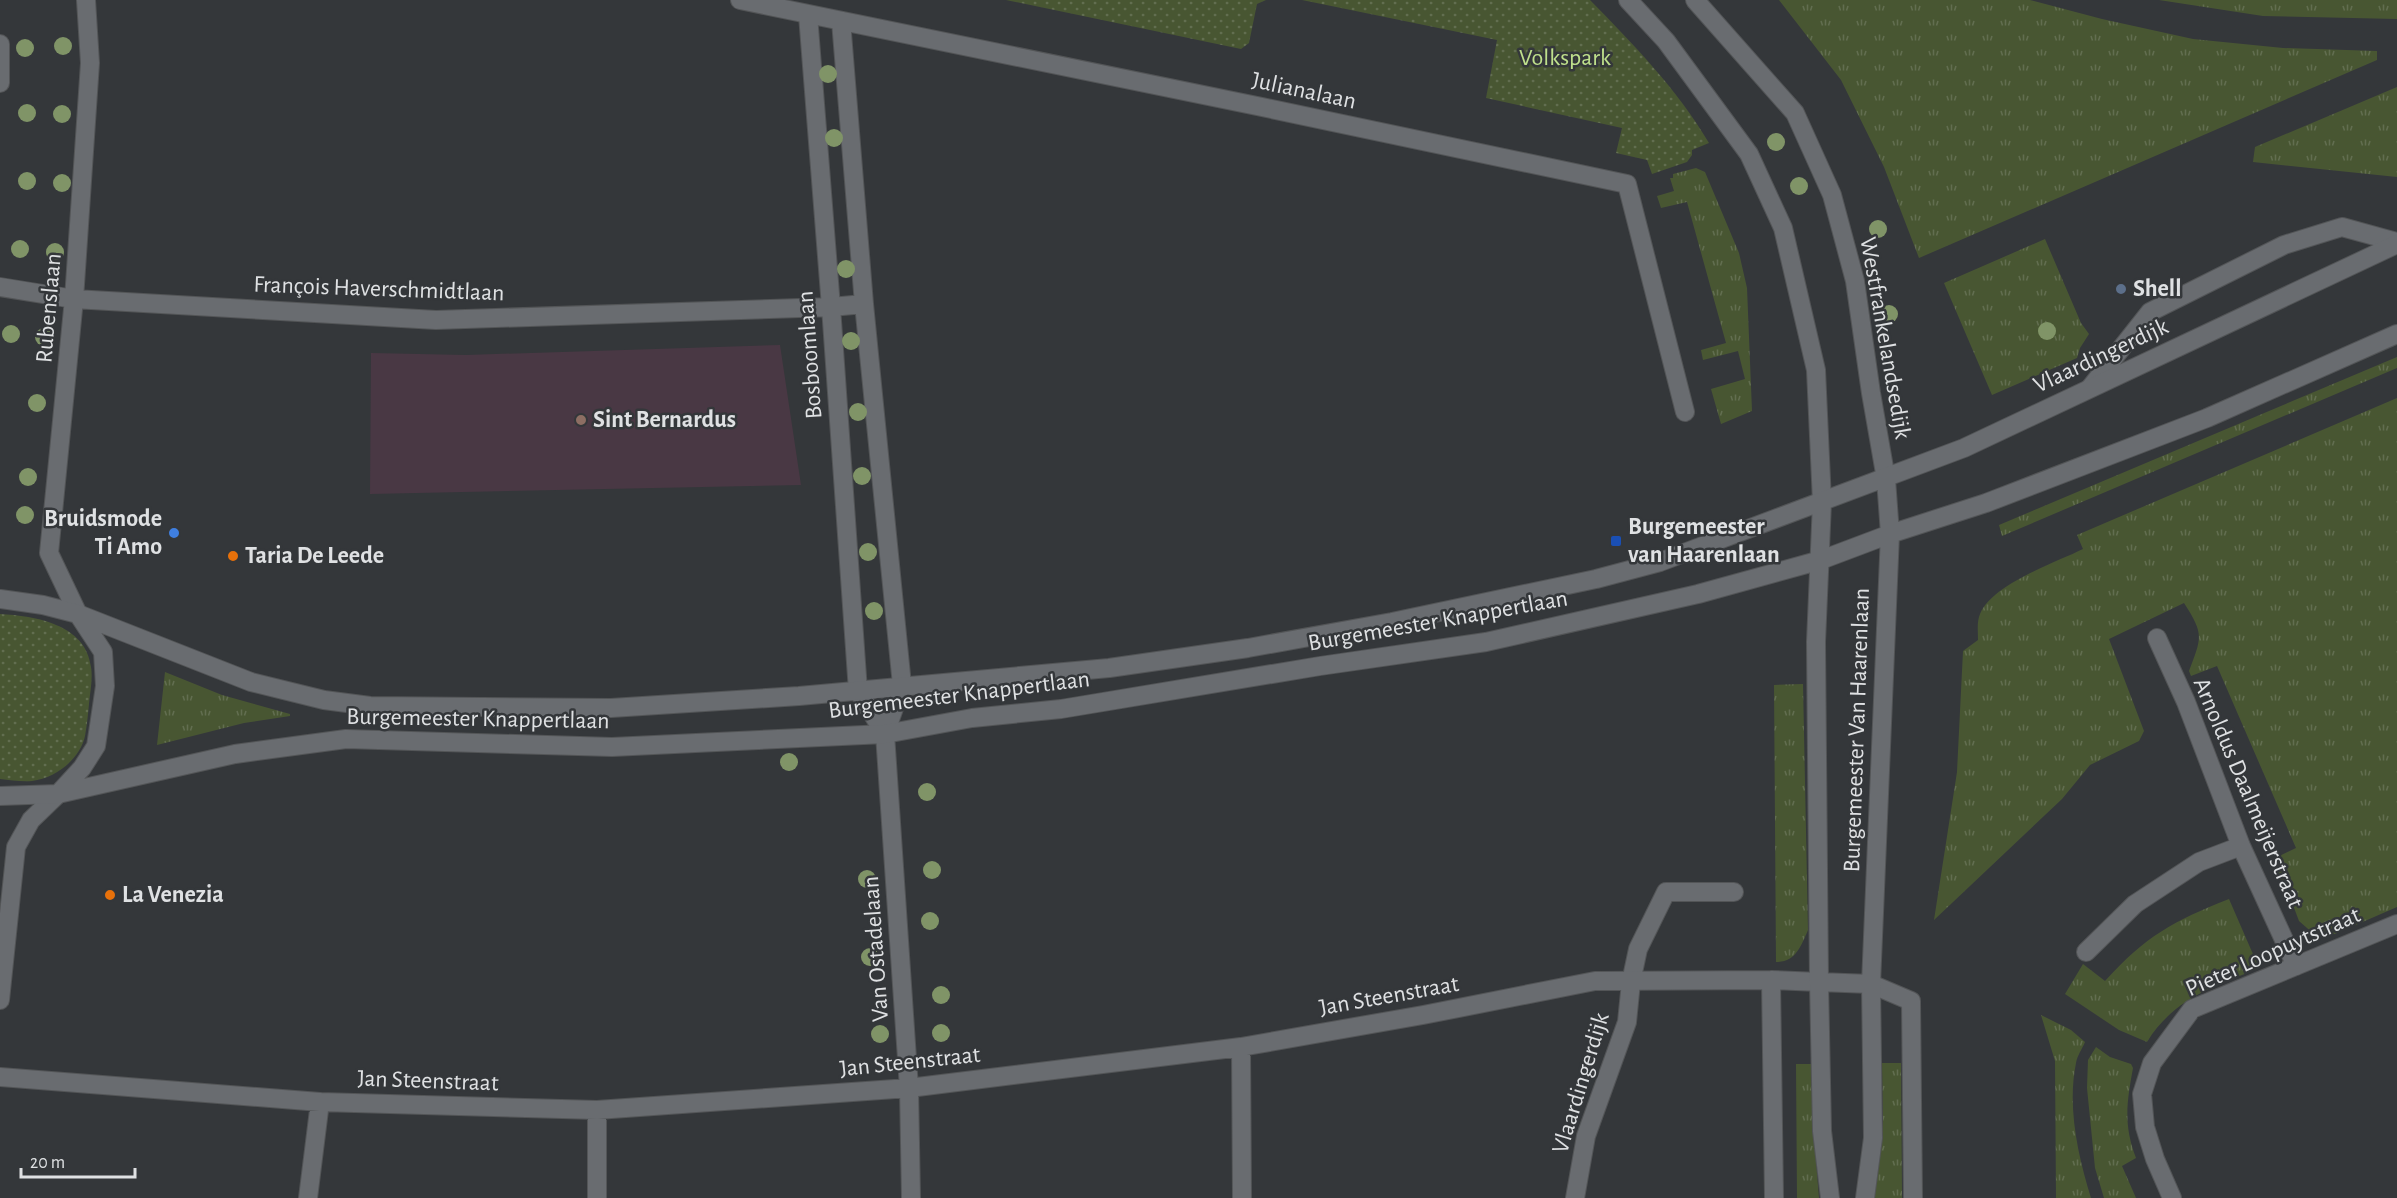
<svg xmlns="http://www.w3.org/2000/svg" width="2397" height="1198" viewBox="0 0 2397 1198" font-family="'Alegreya Sans',sans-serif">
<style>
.education{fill:#493844}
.grass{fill:url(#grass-tufts)}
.park{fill:url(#park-dots)}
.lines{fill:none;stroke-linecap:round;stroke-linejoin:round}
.service-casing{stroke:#535557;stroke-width:20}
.minor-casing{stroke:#535557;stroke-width:20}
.tertiary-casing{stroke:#535557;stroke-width:20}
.secondary-casing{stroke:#535557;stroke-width:20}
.service{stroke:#696c70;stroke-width:18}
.minor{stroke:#696c70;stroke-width:18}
.tertiary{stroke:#696c70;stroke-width:18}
.secondary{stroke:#696c70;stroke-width:18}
.tree{fill:#809467}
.service-dot{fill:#5c6f8a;stroke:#34373a;stroke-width:2}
.education-dot{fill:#8d6e63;stroke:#34373a;stroke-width:2}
.shop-dot{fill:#3f7fe0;stroke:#34373a;stroke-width:2}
.transit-dot{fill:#1a4fb4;stroke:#34373a;stroke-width:2}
.food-dot{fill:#e8710a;stroke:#34373a;stroke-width:2}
.labels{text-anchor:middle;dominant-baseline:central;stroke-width:5;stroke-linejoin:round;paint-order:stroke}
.park-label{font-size:24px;fill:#bfe08c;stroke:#34373a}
.street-label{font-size:24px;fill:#dfe1e3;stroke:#34373a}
.poi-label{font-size:24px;font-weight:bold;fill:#dfe1e3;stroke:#34373a;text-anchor:start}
</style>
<defs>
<pattern id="grass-tufts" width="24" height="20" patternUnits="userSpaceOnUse" patternTransform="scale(1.5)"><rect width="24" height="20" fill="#485632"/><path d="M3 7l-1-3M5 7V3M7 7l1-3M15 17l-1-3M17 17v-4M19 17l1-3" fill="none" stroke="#626e50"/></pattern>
<pattern id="park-dots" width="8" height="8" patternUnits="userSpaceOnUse" patternTransform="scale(1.5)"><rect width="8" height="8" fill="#485632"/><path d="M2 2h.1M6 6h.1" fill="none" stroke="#626e50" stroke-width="1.8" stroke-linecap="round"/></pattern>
</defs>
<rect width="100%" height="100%" fill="#34373a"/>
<path class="education" d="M 780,345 L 801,485 L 370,494 L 371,353 L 466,355 Z"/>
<path class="grass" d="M 1779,0 L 2030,0 L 2102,19 L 2193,39 L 2283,48 L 2377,51 L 2377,60 L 1919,258 L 1884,167 L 1841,80 Z
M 2159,0 L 2397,0 L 2397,19 L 2263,16 Z
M 2397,87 L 2397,177 L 2253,162 L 2255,147 Z
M 1696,168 L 1705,172 L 1739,253 L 1747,288 L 1752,411 L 1721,424 L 1711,389 L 1745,379 L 1738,351 L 1703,360 L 1701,350 L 1726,343 L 1687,202 L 1661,208 L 1657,196 L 1674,191 L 1670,178 L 1673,178 L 1673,174 Z
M 2045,239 L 2081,323 L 2089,334 L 2080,348 L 2077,358 L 1992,395 L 1944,283 Z
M 2397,357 L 2397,368 L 2002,536 L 1999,525 Z
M 2397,398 L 2397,907 L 2335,934 L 2315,935 L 2299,921 L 2287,889 L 2270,866 L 2269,861 L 2296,848 L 2217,666 L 2191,676 L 2189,671 C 2202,637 2204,634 2184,603 L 2109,639 L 2144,731 L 2139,741 L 2090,765 L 2062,799 L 1934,920 L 1957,772 L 1963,651 L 1978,640 C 1978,633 1977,624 1979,617 C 1988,585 2055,563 2083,549 L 2077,535 Z
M 165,672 L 222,695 L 290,714 L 290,716 L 244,723 L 157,745 Z
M 1803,684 L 1808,930 C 1801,946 1796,962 1776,962 L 1774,685 Z
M 2229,899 L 2259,968 C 2214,987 2174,998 2147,1042 L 2119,1030 L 2065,994 L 2083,964 L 2105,981 C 2146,936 2173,921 2229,899 Z
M 2041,1015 L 2071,1030 L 2085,1042 C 2082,1049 2077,1056 2076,1063 C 2067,1107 2078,1156 2091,1198 L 2056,1198 L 2055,1061 Z
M 2096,1047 L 2110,1057 L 2131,1064 L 2133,1068 C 2127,1101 2123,1125 2136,1158 L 2122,1166 L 2136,1198 L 2104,1198 L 2095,1168 L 2087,1088 L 2088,1060 Z
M 1882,1063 L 1901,1063 L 1902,1198 L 1874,1198 L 1883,1121 Z
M 1796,1064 L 1812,1064 L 1814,1137 L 1819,1198 L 1797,1198 Z"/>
<path class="park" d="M 1006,0 L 1266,0 L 1257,4 L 1249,43 L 1241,49 Z
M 1302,0 L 1590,0 C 1633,44 1678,90 1709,143 L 1692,150 L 1692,155 L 1687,162 L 1652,174 L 1647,160 L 1616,153 L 1622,128 L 1486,98 L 1497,40 Z
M 0,614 C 35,616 86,624 91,667 C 93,679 90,692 89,704 C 88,714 87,725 85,736 C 80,759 56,778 32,781 C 22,782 10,780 0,779 Z"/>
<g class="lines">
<defs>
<path id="service" d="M 2090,388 L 2150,312 L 2284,245 L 2342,227 L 2397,242
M 1631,982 L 1638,949 L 1666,892 L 1734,892"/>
<path id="minor" d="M 740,0 L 1262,107 L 1627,184 L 1685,412
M 808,15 L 831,307 L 858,691 L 885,734
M 841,21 L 864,304 L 902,685 L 885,734 L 909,1088 L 911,1198
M 0,44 L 0,83
M 0,287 L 74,299 L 436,320 L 831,307 L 864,304
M 78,614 L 49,553 L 74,299 L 90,63 L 86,0
M 2157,638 L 2186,702 L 2241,846 L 2296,966
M 2086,952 L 2135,904 L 2199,862 L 2241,846
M 1771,980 L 1774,1198
M 1871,984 L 1911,1001 L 1913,1198
M 0,1000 L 16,847 L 31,820 L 58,794
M 1241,1047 L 1242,1198
M 0,1077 L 320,1102 L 597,1110 L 909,1088 L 1241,1047 L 1423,1015 L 1595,981 L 1771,980 L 1819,982
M 597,1110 L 597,1198
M 308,1198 L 320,1102
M 1575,1198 L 1586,1136 L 1627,1022 L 1631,982
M 2172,1198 L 2155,1159 L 2145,1127 L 2142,1094 L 2152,1063 L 2192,1009 L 2397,924"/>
<path id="tertiary" d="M 1628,0 L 1666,41 L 1749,154 L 1783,228 L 1816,370 L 1822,502
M 1695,0 L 1795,113 L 1832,195 L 1855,281 L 1871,393 L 1886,479"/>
<path id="secondary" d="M 1822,502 L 1816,642 L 1819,982 L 1822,1131 L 1830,1198
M 0,599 L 43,605 L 78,614 L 251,682 L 324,700 L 370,706 L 611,708 L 799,696 L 1109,668 L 1248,648 L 1392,622 L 1596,579 L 1660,562 L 1964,448 L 2397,244
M 58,794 L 82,768 L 96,746 L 105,686 L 103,652 L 78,614
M 0,796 L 58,794 L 235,754 L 346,739 L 612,747 L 885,734 L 972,718 L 1061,709 L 1320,666 L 1486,642 L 1698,594 L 1821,560 L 1890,534 L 1986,503 L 2207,418 L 2397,334
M 1819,982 L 1871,984
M 1865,1198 L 1873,1138 L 1871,984 L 1890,534 L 1886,479"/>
</defs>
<use href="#service" class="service-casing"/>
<use href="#minor" class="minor-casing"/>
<use href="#tertiary" class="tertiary-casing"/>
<use href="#secondary" class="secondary-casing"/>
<use href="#service" class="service"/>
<use href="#minor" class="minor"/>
<use href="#tertiary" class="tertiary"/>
<use href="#secondary" class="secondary"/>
</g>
<g class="tree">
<circle cx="63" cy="46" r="9"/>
<circle cx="25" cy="48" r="9"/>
<circle cx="828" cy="74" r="9"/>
<circle cx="27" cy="113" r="9"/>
<circle cx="62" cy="114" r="9"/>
<circle cx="834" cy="138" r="9"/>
<circle cx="1776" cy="142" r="9"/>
<circle cx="27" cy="181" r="9"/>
<circle cx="62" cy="183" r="9"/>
<circle cx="1799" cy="186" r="9"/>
<circle cx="1878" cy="229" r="9"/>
<circle cx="20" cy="249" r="9"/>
<circle cx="55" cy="252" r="9"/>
<circle cx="846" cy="269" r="9"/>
<circle cx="1889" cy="314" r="9"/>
<circle cx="2047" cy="331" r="9"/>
<circle cx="11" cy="334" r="9"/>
<circle cx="44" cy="337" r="9"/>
<circle cx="851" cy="341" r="9"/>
<circle cx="37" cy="403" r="9"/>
<circle cx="858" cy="412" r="9"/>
<circle cx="862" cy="476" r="9"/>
<circle cx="28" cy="477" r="9"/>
<circle cx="25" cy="515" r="9"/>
<circle cx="868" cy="552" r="9"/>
<circle cx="874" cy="611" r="9"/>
<circle cx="789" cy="762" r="9"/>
<circle cx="927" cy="792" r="9"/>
<circle cx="932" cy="870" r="9"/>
<circle cx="867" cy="879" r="9"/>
<circle cx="930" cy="921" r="9"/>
<circle cx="870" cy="957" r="9"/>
<circle cx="941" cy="995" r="9"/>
<circle cx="941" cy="1033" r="9"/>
<circle cx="880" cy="1034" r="9"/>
</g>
<circle class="service-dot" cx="2121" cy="289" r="6"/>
<circle class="education-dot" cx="581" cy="420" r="6"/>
<circle class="shop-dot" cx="174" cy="533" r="6"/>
<rect class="transit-dot" x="1610" y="535" width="12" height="12" rx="3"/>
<g class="food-dot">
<circle cx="233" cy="556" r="6"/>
<circle cx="110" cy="895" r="6"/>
</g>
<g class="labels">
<g class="park-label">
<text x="1565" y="58">Volkspark</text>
</g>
<g class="street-label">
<text transform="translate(1304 91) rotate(12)">Julianalaan</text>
<text transform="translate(379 289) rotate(2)">François Haverschmidtlaan</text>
<text transform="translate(49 308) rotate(-85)">Rubenslaan</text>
<text transform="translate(1885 338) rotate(80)">Westfrankelandsedijk</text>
<text transform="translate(810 355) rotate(-94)">Bosboomlaan</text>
<text transform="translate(2101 356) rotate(-25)">Vlaardingerdijk</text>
<text transform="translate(1438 621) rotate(-10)">Burgemeester Knappertlaan</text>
<text transform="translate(959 695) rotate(-7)">Burgemeester Knappertlaan</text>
<text transform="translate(478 719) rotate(1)">Burgemeester Knappertlaan</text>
<text transform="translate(1857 730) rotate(-88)">Burgemeester Van Haarenlaan</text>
<text transform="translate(2248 793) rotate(67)">Arnoldus Daalmeijerstraat</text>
<text transform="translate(876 949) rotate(-94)">Van Ostadelaan</text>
<text transform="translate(2273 952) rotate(-24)">Pieter Loopuytstraat</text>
<text transform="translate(1389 996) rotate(-10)">Jan Steenstraat</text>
<text transform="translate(910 1062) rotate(-6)">Jan Steenstraat</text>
<text transform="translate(428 1081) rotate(2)">Jan Steenstraat</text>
<text transform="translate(1581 1083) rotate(-73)">Vlaardingerdijk</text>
</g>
<g class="poi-label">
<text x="2133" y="289">Shell</text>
<text x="593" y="420">Sint Bernardus</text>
<text x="162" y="519" text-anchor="end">Bruidsmode<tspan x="162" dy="28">Ti Amo</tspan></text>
<text x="1628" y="527">Burgemeester<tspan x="1628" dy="28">van Haarenlaan</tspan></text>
<text x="245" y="556">Taria De Leede</text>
<text x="122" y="895">La Venezia</text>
</g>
</g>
<path d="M21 1168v9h114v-9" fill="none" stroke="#dfe1e3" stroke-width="3"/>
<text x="30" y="1168" font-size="18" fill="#dfe1e3" stroke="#34373a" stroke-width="4.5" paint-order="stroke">20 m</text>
</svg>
